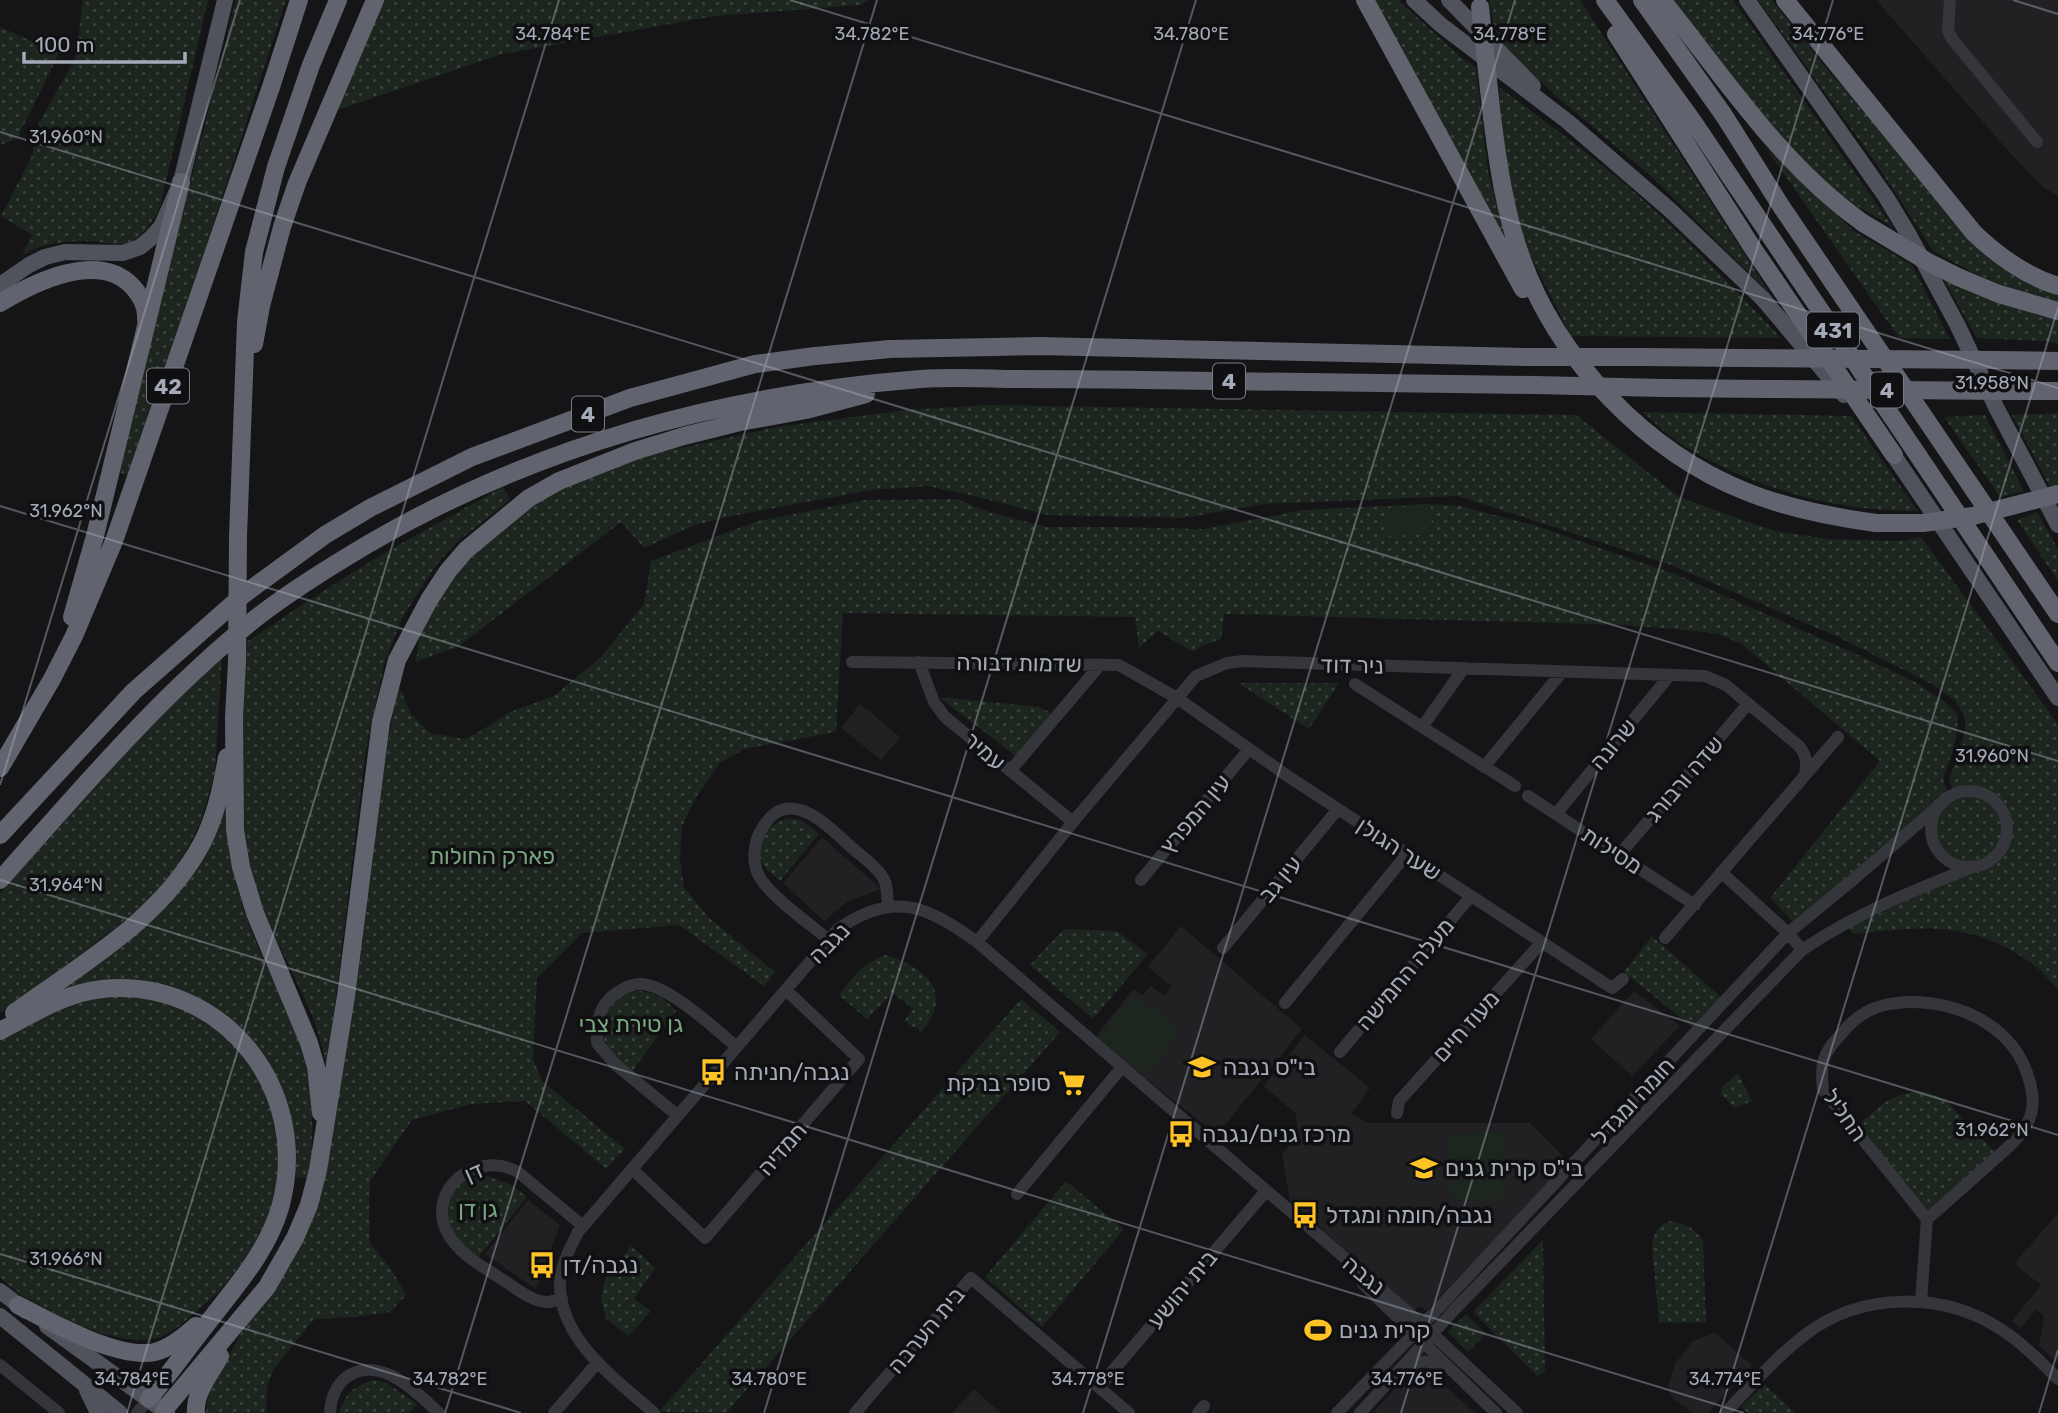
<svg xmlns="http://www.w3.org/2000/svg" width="2058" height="1413" viewBox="0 0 2058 1413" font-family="Rubik,'Noto Sans Hebrew',sans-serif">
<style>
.built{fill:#212124}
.grass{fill:url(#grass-dots)}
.garden{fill:#1c251e}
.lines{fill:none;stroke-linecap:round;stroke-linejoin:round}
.minor{stroke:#35363c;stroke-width:12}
.major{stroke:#51535c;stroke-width:16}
.highway{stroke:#61646e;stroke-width:18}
.highway-bridge{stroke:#61646e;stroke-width:18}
.ticks{fill:none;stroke:#a5aab8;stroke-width:2;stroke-opacity:0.45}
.labels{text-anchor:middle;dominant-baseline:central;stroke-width:7;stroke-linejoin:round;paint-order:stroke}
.shield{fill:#101012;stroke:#787c86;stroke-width:2}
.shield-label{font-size:21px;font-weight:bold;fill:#a5aab8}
.street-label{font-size:23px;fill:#a5aab8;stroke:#101012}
.park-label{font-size:23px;fill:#7aa580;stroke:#101012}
.poi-label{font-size:23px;fill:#a5aab8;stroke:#101012;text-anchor:start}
.ticks-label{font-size:18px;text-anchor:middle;fill:#a5aab8;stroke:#101012;stroke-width:7;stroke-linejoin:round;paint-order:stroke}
</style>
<defs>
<pattern id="grass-dots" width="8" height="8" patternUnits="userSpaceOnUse" patternTransform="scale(1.75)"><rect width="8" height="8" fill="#1c251e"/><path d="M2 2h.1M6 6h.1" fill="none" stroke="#3a423d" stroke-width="1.8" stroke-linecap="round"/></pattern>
</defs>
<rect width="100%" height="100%" fill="#151517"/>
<path class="built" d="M 1876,0 L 2058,0 L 2058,196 L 2043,187 L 2012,155 Z
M 860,704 L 900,737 L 881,760 L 841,728 Z
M 822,837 L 881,889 L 848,901 L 824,921 L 783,883 Z
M 1181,926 L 1302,1029 L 1217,1135 L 1095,1038 L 1133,989 L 1142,995 L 1151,986 L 1164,995 L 1171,986 L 1148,967 Z
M 1634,991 L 1680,1026 L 1632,1076 L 1591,1039 Z
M 1305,1035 L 1370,1088 L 1351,1114 L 1368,1123 L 1530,1123 L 1569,1162 L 1426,1311 L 1420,1306 L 1414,1311 L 1290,1201 L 1282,1154 L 1298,1135 L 1296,1114 L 1264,1086 Z
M 528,1200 L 560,1225 L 536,1289 L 485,1254 Z
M 2058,1213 L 2058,1363 L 2039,1346 L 2044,1317 L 2042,1314 L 2036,1310 L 2020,1329 L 2012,1321 L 2041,1285 L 2014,1264 Z
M 1715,1333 L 1752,1365 L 1708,1413 L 1692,1413 L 1671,1397 L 1668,1386 L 1676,1362 L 1693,1341 Z
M 1429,1372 L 1475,1413 L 1373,1413 L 1401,1381 L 1413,1373 Z
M 974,1389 L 1001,1413 L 952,1413 Z"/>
<path class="grass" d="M 83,0 L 208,0 L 160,207 C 152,222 142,241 123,244 C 115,246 104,242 96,241 C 71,241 42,241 22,256 L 32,235 L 1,216 L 33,154 L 34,132 L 76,57 Z
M 236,0 L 286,0 L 207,244 L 127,475 L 118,472 Z
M 385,0 L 869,0 L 860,5 L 715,16 L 502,54 L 335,111 Z
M 1374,0 L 1398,0 L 1461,57 L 1476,67 L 1488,171 L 1506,239 Z
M 1489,0 L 1580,0 L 1771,295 L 1652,177 L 1556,96 L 1496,40 Z
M 1673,0 L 1733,0 L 1893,227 L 1855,205 L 1821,182 L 1746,95 Z
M 1758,0 L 1772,0 C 1792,25 1812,50 1832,75 C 1844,88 1858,100 1869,113 C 1925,179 1968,271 2058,294 L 2058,302 L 2013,290 L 1970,271 L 1933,251 L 1876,163 Z
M 0,27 L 59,53 L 17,139 L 0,145 Z
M 1499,87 C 1550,125 1602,163 1650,206 C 1696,248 1738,293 1781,338 L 1571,336 L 1527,249 L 1509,180 L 1502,143 Z
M 1765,147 L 1854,231 L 1912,265 L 1950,339 L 1899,338 Z
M 1944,280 L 2004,305 L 2058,320 L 2058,344 L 2046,341 L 1977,338 Z
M 988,405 L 1576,415 L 1679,497 L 1726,514 L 1775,531 L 1828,539 L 1901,541 L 1921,537 L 2058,724 L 2058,990 C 2051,982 2044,973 2035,966 C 1975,920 1923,926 1853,934 L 1849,928 C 1888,910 1926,890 1966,874 C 1976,871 1987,870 1995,862 C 2013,846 2015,817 1998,800 C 1986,787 1970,787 1954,792 L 1949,781 L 1965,731 L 1965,718 L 1956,701 L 1930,683 L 1838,637 L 1671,565 L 1458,496 L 1263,504 L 1184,518 L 1048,515 L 974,496 L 928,486 L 871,490 L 732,516 L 695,525 L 644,548 L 621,522 L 459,646 L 416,662 L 420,631 L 443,589 L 484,544 L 524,511 L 569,485 L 644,456 L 776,427 L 906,410 Z
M 1643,412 L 1851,416 L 1918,511 C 1834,512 1745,486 1675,440 C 1664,432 1653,421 1643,412 Z
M 2058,413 L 2058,485 L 2050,487 L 2012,415 Z
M 1985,415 L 2024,491 L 2000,497 L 1944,417 Z
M 503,487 L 510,500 L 457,542 L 437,564 L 402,618 L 385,661 L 366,749 L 327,1069 C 323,1050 319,1031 311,1013 C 292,969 268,928 254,882 C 232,810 242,718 244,644 L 306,602 L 386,552 Z
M 957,499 L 986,511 L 1046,527 L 1116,527 L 1203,529 L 1304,510 L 1425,504 L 1460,506 L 1537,526 L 1680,576 L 1856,654 L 1917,683 L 1945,702 L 1958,715 L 1957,731 L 1953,750 L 1943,779 L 1948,794 L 1793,922 L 1770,898 L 1880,761 L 1742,644 L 1716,633 L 1626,625 L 1224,614 L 1221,639 L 1199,647 L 1193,652 L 1158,631 L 1139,648 L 1135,617 L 843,613 L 836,732 L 744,749 L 720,763 L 698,794 L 682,826 L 680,860 L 684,887 L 709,918 L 775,972 L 764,986 L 679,925 L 582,933 L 537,978 L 533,1059 L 542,1081 L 625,1149 L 606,1169 L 525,1101 L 471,1104 L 412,1120 L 370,1181 L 369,1221 L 370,1243 L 391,1269 L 406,1295 L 390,1312 L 356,1317 L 314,1319 L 273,1370 L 267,1387 L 266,1413 L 206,1413 L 209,1393 L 248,1320 L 296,1254 L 306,1230 L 339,1085 L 387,748 L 398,685 L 412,715 L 430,733 L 465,739 L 482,730 L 510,712 L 554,696 L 601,657 L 644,604 L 651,561 L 758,521 L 865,500 Z
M 2037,512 L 2058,549 L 2058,581 L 2017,520 Z
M 222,655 L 215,772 L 202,819 L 170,884 L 74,960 L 0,1013 L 0,893 L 156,720 Z
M 1238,683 L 1339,683 L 1309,729 Z
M 939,697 L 1040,707 L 1054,715 L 1017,757 Z
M1933 829a36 36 0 1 1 72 0a36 36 0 1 1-72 0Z
M 226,804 C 227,853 238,900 257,945 C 274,983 294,1020 304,1060 C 314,1098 314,1139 309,1178 L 296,1177 L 293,1133 L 286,1100 L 278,1082 L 200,1001 L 61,994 L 58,989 L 130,938 Z
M 792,818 L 803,821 L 819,834 L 780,881 C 773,874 763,868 760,859 C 754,838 774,819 792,818 Z
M 1064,929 L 1116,931 L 1148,954 L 1093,1019 L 1030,965 Z
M 1652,936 L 1722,998 L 1693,1028 L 1624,972 Z
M 885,955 C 906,961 937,975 936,1001 C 936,1013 928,1022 922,1032 L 904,1021 L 913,1009 L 893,993 L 867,1019 L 839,995 C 854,976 861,964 885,955 Z
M 86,991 L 165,995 L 244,1044 L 285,1126 L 274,1205 L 261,1234 L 248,1255 L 219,1292 L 178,1327 L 159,1338 L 144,1340 L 126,1339 L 104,1334 L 71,1322 L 23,1296 L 0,1278 L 0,1036 Z
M 640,991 C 657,993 665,999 676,1011 L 631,1073 L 602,1042 L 600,1032 L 609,1004 L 626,992 Z
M 1021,999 L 1060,1032 L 726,1413 L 659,1412 Z
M 1738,1073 L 1752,1101 L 1735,1108 L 1721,1094 L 1722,1087 Z
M 1922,1091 L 1944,1099 L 1995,1152 L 1927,1215 L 1856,1127 C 1881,1106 1888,1094 1922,1091 Z
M 484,1175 L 512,1185 L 527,1197 L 478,1258 C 468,1250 451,1240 448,1226 C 444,1214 449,1193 458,1185 C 465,1178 475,1177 484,1175 Z
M 1066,1181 L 1124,1229 L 1042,1327 L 985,1277 Z
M 1671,1221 C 1686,1223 1695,1229 1703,1241 L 1706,1322 L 1659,1323 L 1652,1248 C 1653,1234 1657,1226 1671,1221 Z
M 1543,1240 L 1545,1372 L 1537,1376 L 1473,1312 Z
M 631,1246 L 655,1268 L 634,1299 L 651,1311 L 629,1336 L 606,1319 L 601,1298 L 605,1280 Z
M 1466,1314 L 1486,1334 L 1468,1352 L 1448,1332 Z
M 373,1380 L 387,1383 L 417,1404 L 409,1413 L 339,1413 C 345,1394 354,1386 373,1380 Z
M 1764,1384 L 1795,1413 L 1748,1413 L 1741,1407 Z"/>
<path class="garden" d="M 1431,506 L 1432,534 L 1387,536 L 1386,508 Z
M 1134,994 L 1182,1031 L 1147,1075 L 1099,1038 Z
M 1502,1132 L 1506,1198 L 1452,1201 L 1448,1135 Z"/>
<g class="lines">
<path class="minor" d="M 1950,0 L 1948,31 L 1953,40 L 2037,142
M 852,662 L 1119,665 L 1177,698 L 1289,777 L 1612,988 L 1623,979
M 919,662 L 934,702 L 945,717 L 1073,822
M 1464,668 L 1422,727 L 1515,786
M 1355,684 L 1422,727
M 1484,767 L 1562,672
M 1010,771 L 1100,665
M1931 829a38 38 0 1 1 76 0a38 38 0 1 1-76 0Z
M 1528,796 L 1695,905
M 1556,814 L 1670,675
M 1620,854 L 1748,704
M 1721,872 L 1788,933 L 1802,950
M 1141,880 L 1249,749
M 1665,938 L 1838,737
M 829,940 C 810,924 768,895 758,874 C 752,861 754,844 760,832 C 786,783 824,822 850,846 C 860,855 875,865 882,876 C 888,884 887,897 888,907
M 977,942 L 1073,822 L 1196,676 L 1227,663 L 1243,661 L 1705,676 L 1726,685 L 1799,746 C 1807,756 1807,763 1805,775
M 1223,948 L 1338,809
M 1285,1003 L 1407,854
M 1340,1052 L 1471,896
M 1397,1113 L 1399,1101 L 1542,942
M 677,1115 L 615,1064 L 597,1043 C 596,1025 598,1005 615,994 C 622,989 632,984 640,984 C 668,984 715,1029 737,1047
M 632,1169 L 705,1238 L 859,1059 L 786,990
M 1017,1194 L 1122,1067
M 1363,1284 L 1496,1413
M 562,1299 C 557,1300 551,1302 546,1302 C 531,1301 516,1288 503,1280 C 484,1267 458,1254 447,1232 C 426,1190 476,1149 518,1172 L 583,1226
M 1921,1302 L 1927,1219 L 1823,1090 C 1820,1062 1823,1053 1842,1033 C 1852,1021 1866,1010 1881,1006 C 1935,992 2008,1016 2027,1073 C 2033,1090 2036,1107 2027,1124 C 2018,1141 2000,1154 1987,1166 C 1967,1184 1947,1202 1927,1219
M 0,1365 L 59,1413
M 1405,1368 C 1420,1358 1430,1361 1446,1367
M 1099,1387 L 1266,1191
M 137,1413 L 149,1399
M 330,1413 C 332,1375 363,1359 396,1378 C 412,1387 426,1401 439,1413
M 554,1413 L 598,1362
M 654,1413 C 616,1379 559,1340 560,1283 C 561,1265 570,1248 578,1232 L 838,929 C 894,890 927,906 977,942 L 1423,1325 L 1517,1413
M 855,1413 L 971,1278 L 1129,1413
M 1198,1413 L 1204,1406
M 1337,1413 L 1432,1315 L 1788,933 L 1854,879 L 1942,803
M 1360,1413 L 1456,1308 L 1802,950 C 1855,914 1914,890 1973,867
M 1725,1413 C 1751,1386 1776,1357 1806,1334 C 1862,1292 1943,1291 2002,1330 C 2022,1343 2041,1362 2058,1379"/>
<path class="major" d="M 1414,0 L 1441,25 L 1567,121 L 1670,210 L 1763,299 L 1844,395
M 1449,0 L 1533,86
M 1747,0 L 1886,197 L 1909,235 L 1958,326 L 1996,407 L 2058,525
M 0,285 L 29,265 L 45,257 L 65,252 L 123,253 L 140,247 L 151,238 L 161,227 L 181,182 L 225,0
M 1888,447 L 2058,698
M 0,1291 L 26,1311
M 0,1316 L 120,1413
M 47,1326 L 167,1413
M 87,1390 L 98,1413"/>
<path class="highway" d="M 1365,0 L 1523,289
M 1605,0 L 1692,120 L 2058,663
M 1642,0 L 1723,114 L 1781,206 L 2058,614
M 1662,0 C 1725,78 1780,164 1863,223
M 1785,0 L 1974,233 C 1998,256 2026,276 2058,286
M 1616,34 L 1754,250 L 1894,455
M 1492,117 C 1498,164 1505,212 1521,257 C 1557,359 1646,452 1747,492 C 1787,508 1832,517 1876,523
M 1958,277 L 1999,294 L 2058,311
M 0,303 C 33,283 98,250 132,286 C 141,296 147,306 146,320
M 254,344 L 261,306 L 282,227 L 297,183 L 375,0
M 1643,357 L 1742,358
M 1994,360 L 2058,361
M 1663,388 L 1766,389
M 2008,391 L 2058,391
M 238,537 L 246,322 L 254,252 L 276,167 L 311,65 L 338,0
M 72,617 L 95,536 L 181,182
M 237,662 L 234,717 L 235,830 L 241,867 L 255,913 L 309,1043 L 316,1067 L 321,1113
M 0,768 L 52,679 L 74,636 L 114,541 L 271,87 L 299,0
M 0,835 L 134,691 L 243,595 L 325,535 L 370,508 L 472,457 L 630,398 L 755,364 L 815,356 L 890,349 L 1038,346 L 1525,357
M 0,880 C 82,788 160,695 256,618 C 292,590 331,566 370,543 C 540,444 725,394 921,379 C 949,377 978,378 1006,379 C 1052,379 1097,379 1143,380 C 1273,382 1404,383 1535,385
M 14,1013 C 81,964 162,919 202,843 C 216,816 222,786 227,757
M 0,1031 C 33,1014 64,993 102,989 C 224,977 313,1091 280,1208 C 268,1248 242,1279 217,1311 C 194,1340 172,1370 149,1399
M 18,1305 C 50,1322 119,1360 155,1352 C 170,1348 185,1336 196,1326
M 164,1410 L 267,1287 L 295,1238 L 309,1205 L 318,1170 L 346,996 L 381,722 L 397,660 L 429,600 L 448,571 L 466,550 L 529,498 L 559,481 L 635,451 L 684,436 L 740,422 L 806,410 L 866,394
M 196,1413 C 194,1393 211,1373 220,1356"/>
<path class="highway-bridge" d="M 1480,7 L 1492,117
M 1863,223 L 1928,262 L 1958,277
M 1525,357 L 1643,357
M 1742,358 L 1994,360
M 1535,385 L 1663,388
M 1766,389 L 2008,391
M 1876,523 L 1923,523 L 1973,516 L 2058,494
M 237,662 L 238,537"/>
</g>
<path class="ticks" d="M 790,0 L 2058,388M 2013,0 L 2058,14M 0,132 L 2058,761M 0,506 L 2058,1135M 0,785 L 240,0M 0,880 L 1744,1413M 0,1254 L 521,1413M 127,1413 L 559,0M 445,1413 L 877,0M 764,1413 L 1196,0M 1083,1413 L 1515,0M 1401,1413 L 1833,0M 1720,1413 L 2058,308M 2039,1413 L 2058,1350"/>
<defs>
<symbol id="school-bare" viewBox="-9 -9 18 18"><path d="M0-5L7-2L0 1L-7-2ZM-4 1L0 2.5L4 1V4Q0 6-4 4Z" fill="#ffc325" stroke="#101012" stroke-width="2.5" paint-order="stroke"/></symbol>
<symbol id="bus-bare" viewBox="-9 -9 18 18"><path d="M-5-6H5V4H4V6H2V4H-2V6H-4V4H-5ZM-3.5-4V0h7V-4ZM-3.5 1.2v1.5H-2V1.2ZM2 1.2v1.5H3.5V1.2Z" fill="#ffc325" stroke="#101012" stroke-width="2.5" paint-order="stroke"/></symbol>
<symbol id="supermarket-bare" viewBox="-9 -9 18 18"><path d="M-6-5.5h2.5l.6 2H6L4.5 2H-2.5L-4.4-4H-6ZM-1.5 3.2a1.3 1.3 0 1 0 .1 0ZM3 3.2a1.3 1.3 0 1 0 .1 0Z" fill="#ffc325" stroke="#101012" stroke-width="2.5" paint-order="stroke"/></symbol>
<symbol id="stadium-bare" viewBox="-9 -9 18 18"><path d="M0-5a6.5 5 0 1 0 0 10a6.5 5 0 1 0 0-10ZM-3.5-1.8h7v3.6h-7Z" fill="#ffc325" stroke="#101012" stroke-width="2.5" paint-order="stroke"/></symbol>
</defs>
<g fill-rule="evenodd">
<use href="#school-bare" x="1183" y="1048" width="38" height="38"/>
<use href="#bus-bare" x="694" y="1053" width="38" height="38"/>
<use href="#supermarket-bare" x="1053" y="1064" width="38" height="38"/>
<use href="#bus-bare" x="1162" y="1115" width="38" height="38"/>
<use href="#school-bare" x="1405" y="1149" width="38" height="38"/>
<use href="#bus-bare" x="1286" y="1196" width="38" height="38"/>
<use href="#bus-bare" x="523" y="1246" width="38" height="38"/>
<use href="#stadium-bare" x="1299" y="1311" width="38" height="38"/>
</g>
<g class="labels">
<g class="shield">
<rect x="1807" y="312.5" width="52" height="35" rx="5"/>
<rect x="1213" y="363.5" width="32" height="35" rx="5"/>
<rect x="147" y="368.5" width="42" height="35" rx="5"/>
<rect x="1871" y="372.5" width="32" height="35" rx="5"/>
<rect x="572" y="396.5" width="32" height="35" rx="5"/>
</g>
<g class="shield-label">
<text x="1833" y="330">431</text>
<text x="1229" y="381">4</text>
<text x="168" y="386">42</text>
<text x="1887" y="390">4</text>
<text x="588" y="414">4</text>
</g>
<g class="street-label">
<text transform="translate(1019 663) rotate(1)">שדמות דבורה</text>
<text transform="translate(1352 665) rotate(1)">ניר דוד</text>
<text transform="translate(1613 744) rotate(-50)">שרונה</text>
<text transform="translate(985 751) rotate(40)">עמיר</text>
<text transform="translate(1684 779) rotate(-49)">שדה ורבורג</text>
<text transform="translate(1195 814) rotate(-50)">עין המפרץ</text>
<text transform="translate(1399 849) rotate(33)">שער הגולן</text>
<text transform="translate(1612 850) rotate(33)">מסילות</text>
<text transform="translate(1280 879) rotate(-50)">עין גב</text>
<text transform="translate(829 943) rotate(-45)">נגבה</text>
<text transform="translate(1405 974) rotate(-50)">מעלה החמישה</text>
<text transform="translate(1466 1026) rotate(-48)">מעוז חיים</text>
<text transform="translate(1633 1101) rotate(-47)">חומה ומגדל</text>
<text transform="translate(1845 1115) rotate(55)">החליל</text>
<text transform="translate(782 1149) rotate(-49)">חמדיה</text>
<text transform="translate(474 1172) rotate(-24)">דן</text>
<text transform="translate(1364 1275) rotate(40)">נגבה</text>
<text transform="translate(1182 1289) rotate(-50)">בית יהושע</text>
<text transform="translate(926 1330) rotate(-50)">בית הערבה</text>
</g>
<g class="park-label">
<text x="492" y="856">פארק החולות</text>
<text x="631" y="1024">גן טירת צבי</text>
<text x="478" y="1209">גן דן</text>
</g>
<g class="poi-label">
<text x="1223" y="1067">בי"ס נגבה</text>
<text x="734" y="1072">נגבה/חניתה</text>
<text x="1051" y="1083" text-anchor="end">סופר ברקת</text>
<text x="1202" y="1134">מרכז גנים/נגבה</text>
<text x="1445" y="1168">בי"ס קרית גנים</text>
<text x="1326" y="1215">נגבה/חומה ומגדל</text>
<text x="563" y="1265">נגבה/דן</text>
<text x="1339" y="1330">קרית גנים</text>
</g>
</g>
<g class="ticks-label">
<text x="553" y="40">34.784°E</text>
<text x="872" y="40">34.782°E</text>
<text x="1191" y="40">34.780°E</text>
<text x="1510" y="40">34.778°E</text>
<text x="1828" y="40">34.776°E</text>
<text x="66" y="143">31.960°N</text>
<text x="1992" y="389">31.958°N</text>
<text x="66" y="517">31.962°N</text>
<text x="1992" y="762">31.960°N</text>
<text x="66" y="891">31.964°N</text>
<text x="1992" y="1136">31.962°N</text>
<text x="66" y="1265">31.966°N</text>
<text x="132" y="1385">34.784°E</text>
<text x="450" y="1385">34.782°E</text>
<text x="769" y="1385">34.780°E</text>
<text x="1088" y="1385">34.778°E</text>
<text x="1407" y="1385">34.776°E</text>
<text x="1725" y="1385">34.774°E</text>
</g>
<path d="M24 52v10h161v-10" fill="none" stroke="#a5aab8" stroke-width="3.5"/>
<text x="35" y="52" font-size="21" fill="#a5aab8" stroke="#101012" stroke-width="5" paint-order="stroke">100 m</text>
</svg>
